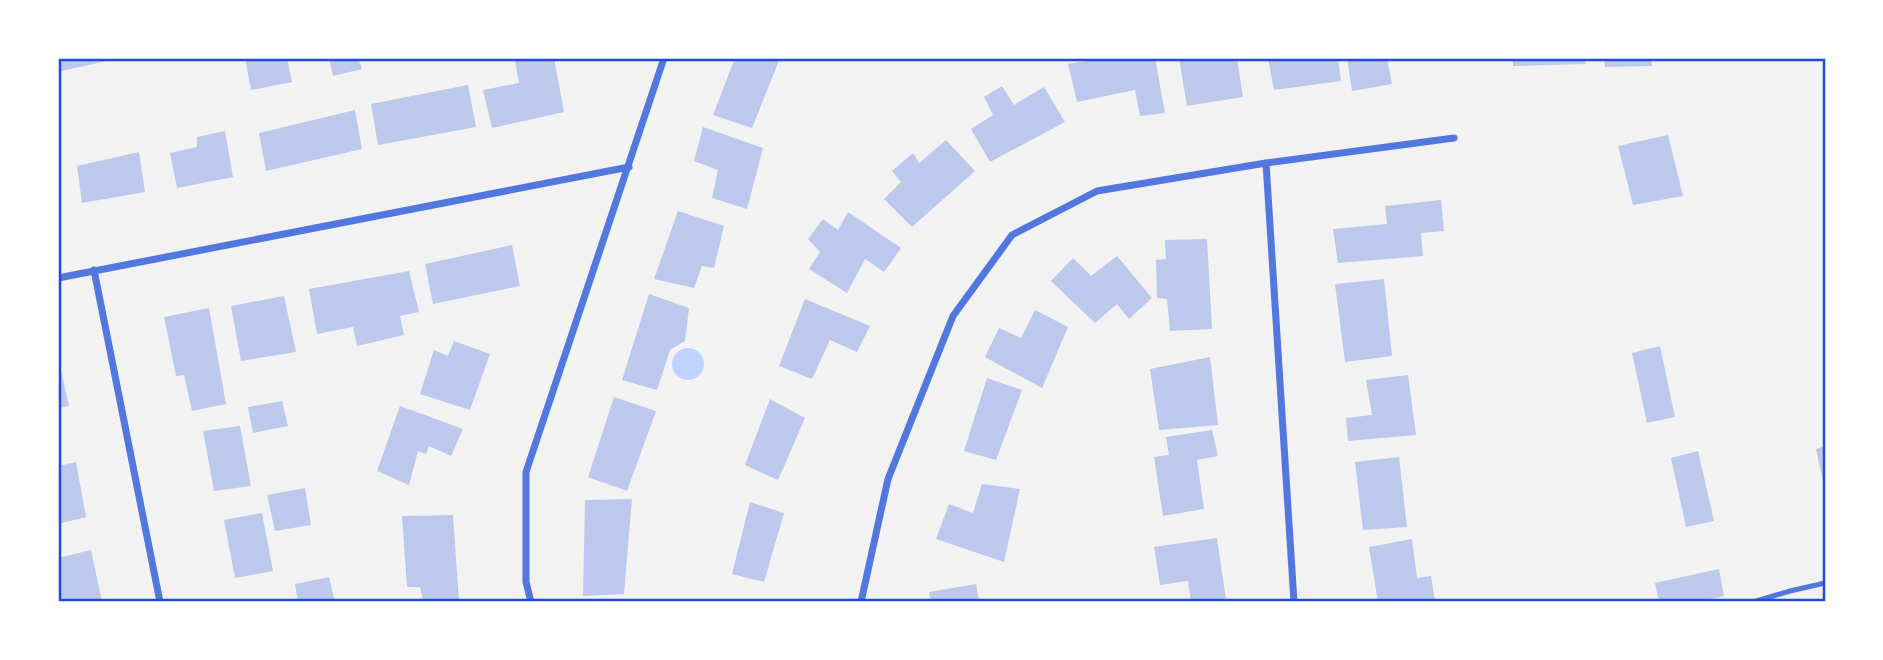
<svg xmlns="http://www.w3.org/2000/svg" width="1883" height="660" viewBox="0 0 1883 660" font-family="'Open Sans',sans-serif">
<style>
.water{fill:#bfd3fe}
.building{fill:#bdc9ec}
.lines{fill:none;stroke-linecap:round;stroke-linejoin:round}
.service{stroke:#5277de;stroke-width:5}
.minor{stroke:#5277de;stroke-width:7}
.neatline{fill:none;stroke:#1d4ed8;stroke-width:2.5}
</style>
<rect width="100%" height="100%" fill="#f2f2f2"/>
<path class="water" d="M672 364a16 16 0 1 1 32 0a16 16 0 1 1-32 0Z"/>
<path class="building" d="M 58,58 L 116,58 L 116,59 L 61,71 Z
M 245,58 L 287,58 L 292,82 L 251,90 Z
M 329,58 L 358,58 L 362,69 L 333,76 Z
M 529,58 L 554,58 L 564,112 L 492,128 L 483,90 L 519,83 L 515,61 Z
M 735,58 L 780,58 L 752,128 L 713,115 Z
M 1103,58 L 1155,58 L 1165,113 L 1140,116 L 1135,90 L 1077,102 L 1068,64 Z
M 1179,58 L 1237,58 L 1243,97 L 1187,106 Z
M 1268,58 L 1338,58 L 1341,81 L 1274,90 Z
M 1347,58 L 1387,58 L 1392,84 L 1352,91 Z
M 1513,58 L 1585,58 L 1586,64 L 1513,66 Z
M 1604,58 L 1651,58 L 1652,66 L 1605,67 Z
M 468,85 L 476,127 L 378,145 L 371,104 Z
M 1002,86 L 1014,105 L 1044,87 L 1065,122 L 990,162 L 971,129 L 993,115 L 984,97 Z
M 355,110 L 362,149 L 266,171 L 259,133 Z
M 703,127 L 763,148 L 747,209 L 712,198 L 718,170 L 694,161 Z
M 225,131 L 233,177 L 177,188 L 170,153 L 197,147 L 197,137 Z
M 1668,135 L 1683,196 L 1633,205 L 1618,146 Z
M 946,140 L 975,171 L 912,227 L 884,199 L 901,182 L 892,171 L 913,153 L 919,163 Z
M 139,152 L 145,192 L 82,203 L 77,166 Z
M 1441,200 L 1444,231 L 1421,233 L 1423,256 L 1338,263 L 1333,229 L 1387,224 L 1385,206 Z
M 678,211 L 724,226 L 714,268 L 702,266 L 694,288 L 654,279 Z
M 848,212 L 901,248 L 884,272 L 865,259 L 847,293 L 809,269 L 820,252 L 808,239 L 823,219 L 838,230 Z
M 1207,239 L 1212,329 L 1170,331 L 1167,299 L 1157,298 L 1156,260 L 1166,259 L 1165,240 Z
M 512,245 L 520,286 L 433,304 L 425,264 Z
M 1117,256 L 1152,298 L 1129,319 L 1117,304 L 1095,323 L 1051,281 L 1073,258 L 1091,276 Z
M 409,271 L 419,312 L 400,316 L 404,335 L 357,346 L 353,327 L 317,334 L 309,289 Z
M 1384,279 L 1392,356 L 1345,362 L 1335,284 Z
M 649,294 L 689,308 L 685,341 L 670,350 L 657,390 L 622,380 Z
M 284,296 L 296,352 L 241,361 L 231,306 Z
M 805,299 L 870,326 L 857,352 L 830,340 L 812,379 L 779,366 Z
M 209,308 L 226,404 L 192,411 L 184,375 L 176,376 L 164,317 Z
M 1035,310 L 1068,327 L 1042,388 L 985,357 L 999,328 L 1021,338 Z
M 454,341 L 490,354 L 470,410 L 420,394 L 434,350 L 448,356 Z
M 1660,346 L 1675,417 L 1647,423 L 1632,353 Z
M 58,357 L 69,406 L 58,408 Z
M 1210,357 L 1218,425 L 1159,430 L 1150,369 Z
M 1408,375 L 1416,435 L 1348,441 L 1346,418 L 1372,415 L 1366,380 Z
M 987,378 L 1022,390 L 996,460 L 964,451 Z
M 614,397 L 656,411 L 627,491 L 588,477 Z
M 770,399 L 805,418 L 778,480 L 745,465 Z
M 282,401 L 288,426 L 253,433 L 248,407 Z
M 400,406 L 463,429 L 451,456 L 429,446 L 426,454 L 418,451 L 409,485 L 377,471 Z
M 240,426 L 251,486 L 214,491 L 203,431 Z
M 1212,430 L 1218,456 L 1197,460 L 1204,509 L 1163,516 L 1154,457 L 1169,455 L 1166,437 Z
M 1825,446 L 1825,485 L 1824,486 L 1816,449 Z
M 1698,451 L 1714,521 L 1686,527 L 1671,458 Z
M 1399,457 L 1407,527 L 1363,530 L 1355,462 Z
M 76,462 L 86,517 L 58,524 L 58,466 Z
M 982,484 L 1020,489 L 1004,562 L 936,539 L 949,504 L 973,513 Z
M 305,488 L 311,525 L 275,531 L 267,495 Z
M 632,499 L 624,594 L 583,596 L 585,500 Z
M 750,502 L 784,513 L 764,582 L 732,574 Z
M 262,513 L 273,571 L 235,578 L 224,520 Z
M 453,515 L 459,601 L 423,600 L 420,587 L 407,587 L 402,516 Z
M 1217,538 L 1226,600 L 1191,602 L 1188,581 L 1160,585 L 1154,547 Z
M 1412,539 L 1417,578 L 1431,576 L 1435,602 L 1378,602 L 1369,547 Z
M 91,550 L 102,602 L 58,602 L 58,568 L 59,568 L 58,558 Z
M 1719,569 L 1724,596 L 1697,602 L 1659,602 L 1655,583 Z
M 329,577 L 335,602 L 298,602 L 295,584 Z
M 976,584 L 979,602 L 931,602 L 929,592 Z"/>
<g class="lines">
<path class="service" d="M 1753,602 L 1790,591 L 1825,583"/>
<path class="minor" d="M 1266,163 L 1294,602
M 94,270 L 160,602
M 58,278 L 629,167
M 531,602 L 526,582 L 526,472 L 664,58
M 861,602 L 888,479 L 953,316 L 1012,235 L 1097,191 L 1266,163 L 1454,138"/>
</g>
<rect width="1883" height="660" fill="none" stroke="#ffffff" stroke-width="119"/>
<rect x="60" y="60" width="1764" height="540" class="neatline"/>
</svg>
